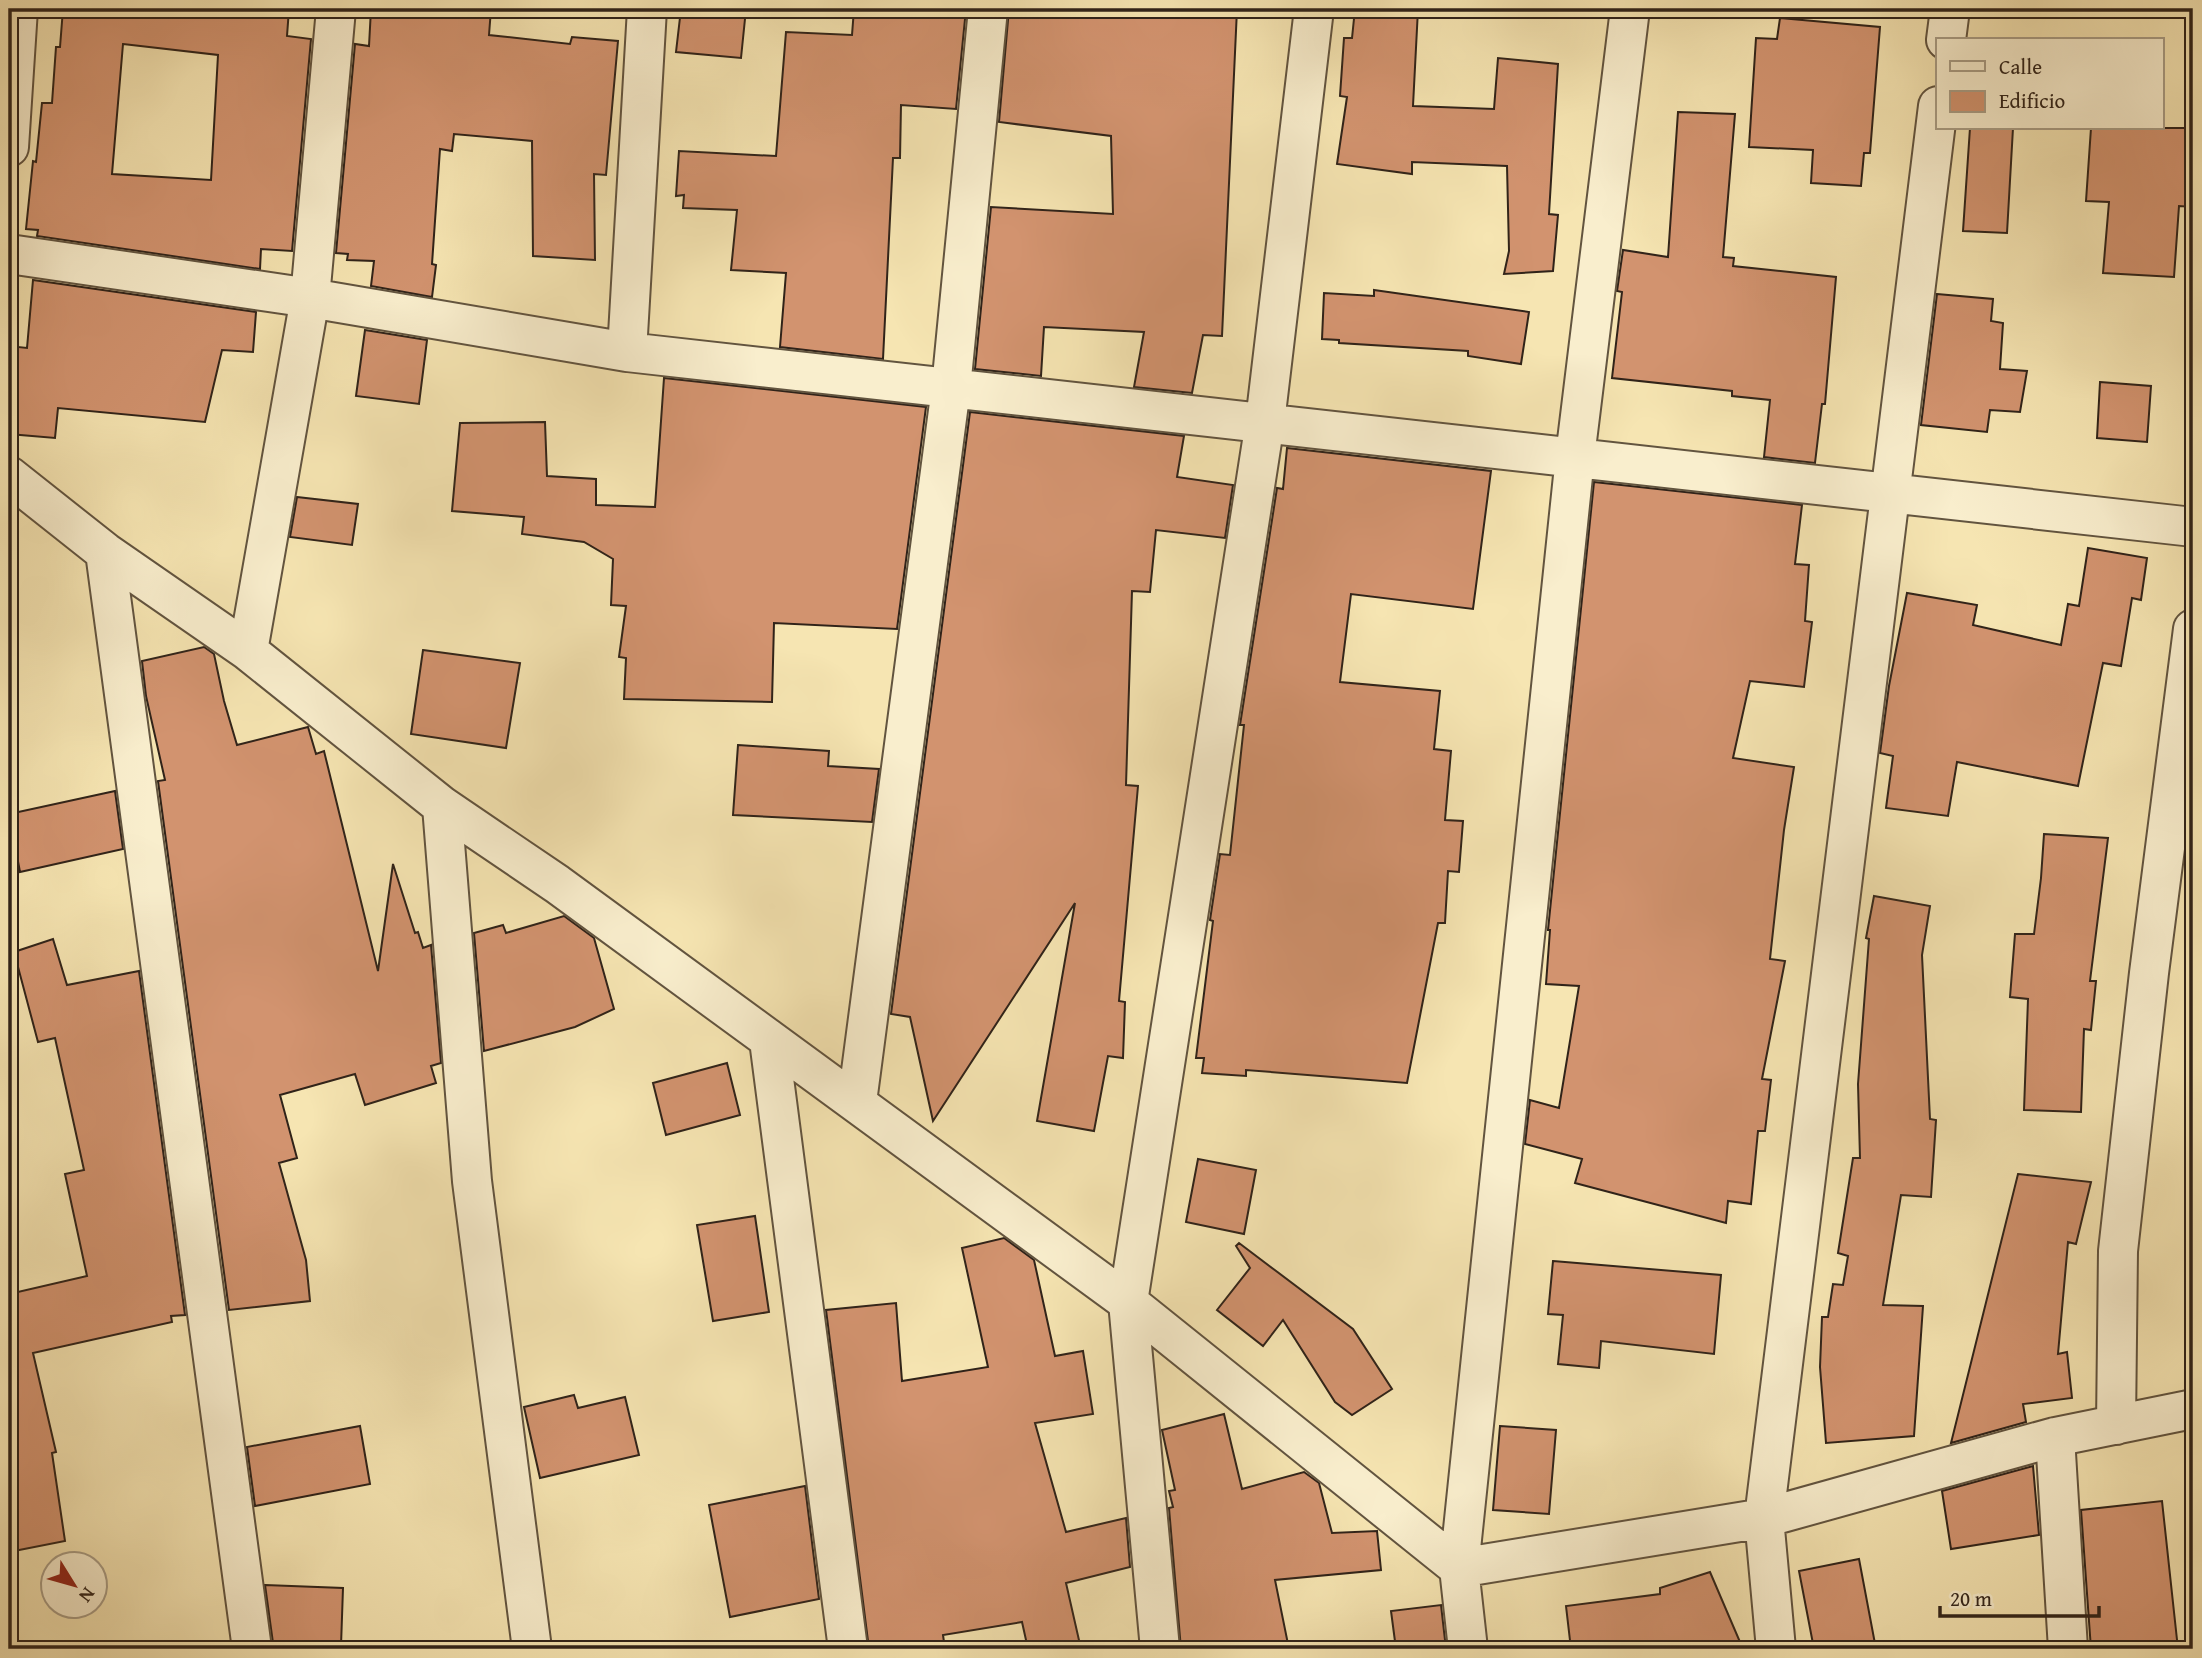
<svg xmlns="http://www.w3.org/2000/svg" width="2202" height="1658" viewBox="0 0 2202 1658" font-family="'Gentium Book Plus',serif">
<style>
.building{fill:#d2936f;stroke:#302319;stroke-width:2;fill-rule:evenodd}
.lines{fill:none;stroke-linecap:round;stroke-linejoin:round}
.minor-casing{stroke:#62543f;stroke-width:42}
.minor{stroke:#f9eecd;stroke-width:38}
</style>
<rect width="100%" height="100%" fill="#f6e5b2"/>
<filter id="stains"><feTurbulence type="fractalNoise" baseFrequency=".00286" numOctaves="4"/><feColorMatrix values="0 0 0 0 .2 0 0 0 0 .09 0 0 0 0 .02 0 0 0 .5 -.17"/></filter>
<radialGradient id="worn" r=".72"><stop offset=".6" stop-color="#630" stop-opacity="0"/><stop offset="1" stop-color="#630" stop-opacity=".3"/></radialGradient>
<path class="building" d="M 63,9 L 289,9 L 287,36 L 311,39 L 292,251 L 261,249 L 260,269 L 37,236 L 38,230 L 26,229 L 33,161 L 36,162 L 42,103 L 52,103 L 56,47 L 60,47 ZM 123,44 L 218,55 L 211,180 L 112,174 Z
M 371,9 L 491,9 L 489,35 L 570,44 L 572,37 L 618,41 L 606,175 L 594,174 L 595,260 L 533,256 L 532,141 L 454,134 L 452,151 L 440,149 L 432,264 L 436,265 L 432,297 L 371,286 L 374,261 L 347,260 L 348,254 L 336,253 L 355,44 L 369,46 Z
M 681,9 L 746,9 L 741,58 L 676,52 Z
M 854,9 L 966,9 L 956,109 L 901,105 L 900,158 L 893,158 L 883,359 L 780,347 L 786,273 L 731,270 L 737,210 L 683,208 L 684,195 L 676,196 L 679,151 L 776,156 L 786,32 L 852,35 Z
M 1009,9 L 1237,9 L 1222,336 L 1203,335 L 1192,393 L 1134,387 L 1144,332 L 1044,327 L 1041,376 L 975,369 L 991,207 L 1113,214 L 1111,136 L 999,122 Z
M 1355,9 L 1418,9 L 1413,106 L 1494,109 L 1498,58 L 1558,64 L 1549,214 L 1558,215 L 1553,271 L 1504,274 L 1509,251 L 1507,166 L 1412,162 L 1412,174 L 1337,164 L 1347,97 L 1340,96 L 1344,38 L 1352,38 Z
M 1780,18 L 1880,27 L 1870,153 L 1864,153 L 1861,186 L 1811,183 L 1813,150 L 1749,147 L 1756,38 L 1777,39 Z
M 1678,112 L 1735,114 L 1723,257 L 1734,258 L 1733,266 L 1836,277 L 1825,404 L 1822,404 L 1815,463 L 1764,457 L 1770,400 L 1732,396 L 1732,391 L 1612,378 L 1622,292 L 1617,291 L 1623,250 L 1668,257 Z
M 1970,128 L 2013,128 L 2007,233 L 1963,231 Z
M 2091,128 L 2193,128 L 2193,207 L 2179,206 L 2174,277 L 2103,273 L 2109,202 L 2086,201 Z
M 33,280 L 256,312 L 253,352 L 222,350 L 205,422 L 58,408 L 55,438 L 9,434 L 9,346 L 27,348 Z
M 1374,290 L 1529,312 L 1521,364 L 1468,356 L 1468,351 L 1339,343 L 1339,340 L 1322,339 L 1324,293 L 1374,296 Z
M 1937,294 L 1993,299 L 1991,321 L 2003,323 L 2000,369 L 2027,371 L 2020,412 L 1990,410 L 1987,432 L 1921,425 Z
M 365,330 L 427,340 L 419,404 L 356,396 Z
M 664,378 L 926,407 L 897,629 L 774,623 L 772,702 L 624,699 L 626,658 L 619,657 L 626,606 L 611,605 L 613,559 L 584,542 L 522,534 L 524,517 L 452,511 L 460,423 L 545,422 L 547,476 L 596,479 L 596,505 L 655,507 Z
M 2100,382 L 2151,386 L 2147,442 L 2097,438 Z
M 970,412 L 1184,436 L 1177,477 L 1233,485 L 1225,538 L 1156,530 L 1150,592 L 1132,591 L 1126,785 L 1138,786 L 1119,1001 L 1125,1002 L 1123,1058 L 1108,1056 L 1094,1131 L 1037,1121 L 1075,903 L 933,1121 L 910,1017 L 891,1014 Z
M 1287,448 L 1491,471 L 1473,609 L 1351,594 L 1340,682 L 1440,691 L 1434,749 L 1451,751 L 1445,820 L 1463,821 L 1459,872 L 1448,871 L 1445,923 L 1438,923 L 1407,1083 L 1246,1070 L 1246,1076 L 1202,1073 L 1204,1058 L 1196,1058 L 1213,921 L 1210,920 L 1220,854 L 1230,855 L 1244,725 L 1240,725 L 1277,488 L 1283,489 Z
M 1594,482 L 1802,505 L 1795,564 L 1809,565 L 1805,621 L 1812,622 L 1804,687 L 1750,681 L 1733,758 L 1794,767 L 1784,830 L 1770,959 L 1785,961 L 1762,1079 L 1771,1080 L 1765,1131 L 1758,1131 L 1751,1204 L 1728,1201 L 1726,1223 L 1575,1183 L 1582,1159 L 1525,1144 L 1530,1100 L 1559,1108 L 1579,986 L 1546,984 L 1550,930 L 1548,930 Z
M 297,497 L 358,504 L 352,545 L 290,537 Z
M 2088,548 L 2147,558 L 2141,600 L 2132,598 L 2121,666 L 2103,663 L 2078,786 L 1957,762 L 1948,816 L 1886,808 L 1893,756 L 1880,753 L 1889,686 L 1907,593 L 1977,605 L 1973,625 L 2061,645 L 2068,604 L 2079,606 Z
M 204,647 L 214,654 L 224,701 L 237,745 L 308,727 L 316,754 L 324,751 L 378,971 L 393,864 L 415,933 L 418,932 L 423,948 L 431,945 L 441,1063 L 431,1066 L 436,1083 L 365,1105 L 355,1074 L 280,1095 L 297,1158 L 279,1163 L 306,1260 L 310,1301 L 229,1310 L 158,781 L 165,780 L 146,696 L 142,661 Z
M 423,650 L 520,663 L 506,748 L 411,734 Z
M 738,745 L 829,751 L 828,766 L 879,769 L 872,822 L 733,815 Z
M 115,791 L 123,849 L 20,872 L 9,814 Z
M 2044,834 L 2108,838 L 2090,981 L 2096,981 L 2091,1030 L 2084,1029 L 2081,1112 L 2024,1110 L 2028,999 L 2010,997 L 2015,934 L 2034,934 L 2041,878 Z
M 1874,896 L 1930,906 L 1922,955 L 1930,1119 L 1936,1120 L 1931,1197 L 1901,1195 L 1883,1305 L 1923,1306 L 1914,1436 L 1826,1443 L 1820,1367 L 1822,1317 L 1828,1317 L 1833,1284 L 1843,1285 L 1848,1256 L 1838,1253 L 1853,1158 L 1860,1158 L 1858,1084 L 1869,939 L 1866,938 Z
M 564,916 L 594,938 L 614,1009 L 575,1027 L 484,1051 L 474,933 L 503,925 L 506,933 Z
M 53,939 L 67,985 L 139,971 L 185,1315 L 171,1316 L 172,1322 L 33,1353 L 56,1452 L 52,1453 L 65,1541 L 9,1552 L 9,1294 L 87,1276 L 65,1174 L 84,1170 L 55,1038 L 38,1042 L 14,952 Z
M 727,1063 L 740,1115 L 666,1135 L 653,1083 Z
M 1198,1159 L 1256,1170 L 1244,1234 L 1186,1222 Z
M 2018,1174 L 2091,1182 L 2076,1244 L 2068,1242 L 2058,1354 L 2067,1352 L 2072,1398 L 2023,1404 L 2026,1422 L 1951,1443 Z
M 755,1216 L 769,1312 L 713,1321 L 697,1225 Z
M 1004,1238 L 1034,1260 L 1055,1356 L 1083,1351 L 1093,1414 L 1035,1423 L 1066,1532 L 1126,1518 L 1130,1567 L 1066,1583 L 1081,1649 L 1028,1649 L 1022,1622 L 943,1635 L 945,1649 L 869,1649 L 826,1310 L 896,1303 L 902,1381 L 988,1367 L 962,1248 Z
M 1239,1243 L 1353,1329 L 1392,1389 L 1352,1415 L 1335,1402 L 1283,1320 L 1263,1346 L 1217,1310 L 1250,1268 L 1236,1246 Z
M 1553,1261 L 1721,1275 L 1714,1354 L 1601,1341 L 1599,1368 L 1558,1364 L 1563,1315 L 1548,1314 Z
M 574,1395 L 578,1408 L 625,1397 L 639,1455 L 540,1478 L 524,1407 Z
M 1224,1414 L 1242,1489 L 1304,1472 L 1319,1483 L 1332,1533 L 1377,1531 L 1381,1570 L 1275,1580 L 1289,1649 L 1181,1649 L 1169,1508 L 1173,1507 L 1169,1491 L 1175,1490 L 1162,1430 Z
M 360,1426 L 370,1484 L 255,1506 L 247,1447 Z
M 1500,1426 L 1556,1430 L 1549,1514 L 1493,1510 Z
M 2033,1466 L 2039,1535 L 1951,1549 L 1942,1491 Z
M 805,1486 L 819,1599 L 730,1617 L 709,1505 Z
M 2162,1501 L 2178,1649 L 2091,1649 L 2081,1510 Z
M 1859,1559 L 1876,1649 L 1814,1649 L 1799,1571 Z
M 1710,1572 L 1743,1649 L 1571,1649 L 1566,1606 L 1660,1594 L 1660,1588 Z
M 265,1585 L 343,1588 L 341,1646 L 273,1643 Z
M 1441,1605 L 1446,1649 L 1396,1649 L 1391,1611 Z"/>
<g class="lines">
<defs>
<path id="minor" d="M 1946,40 L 1950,9
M 9,147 L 18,9
M 9,254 L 310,298 L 627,352 L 2193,527
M 627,352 L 647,9
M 9,476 L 105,552 L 248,651 L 442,806 L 557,884 L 1128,1302 L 1459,1568 L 1764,1518 L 2055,1437 L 2193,1409
M 105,552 L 252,1649
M 248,651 L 310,298 L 336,9
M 442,806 L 472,1181 L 532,1649
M 769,1040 L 848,1649
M 857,1102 L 951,388 L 988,9
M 2116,1425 L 2118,1251 L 2149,973 L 2193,629
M 2055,1437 L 2068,1649
M 1160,1649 L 1128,1302 L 1265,422 L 1314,9
M 1468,1649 L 1459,1568 L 1575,457 L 1630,9
M 1776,1649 L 1764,1518 L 1938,106"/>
</defs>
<use href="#minor" class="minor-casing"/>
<use href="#minor" class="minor"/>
</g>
<rect width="2202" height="1658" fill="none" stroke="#f6e5b2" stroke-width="35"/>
<rect x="10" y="10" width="2181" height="1637" fill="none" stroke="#302319" stroke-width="3.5"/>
<rect x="18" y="18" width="2167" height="1623" fill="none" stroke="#302319" stroke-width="2"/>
<rect x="1936" y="38" width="228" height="91" fill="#f9eecd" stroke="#a99d85" stroke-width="2"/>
<rect x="1950" y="61" width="35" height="10" fill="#f9eecd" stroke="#a99d85" stroke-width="2"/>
<text x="1999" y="74" font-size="21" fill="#302319">Calle</text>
<rect x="1950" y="91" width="35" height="21" fill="#d2936f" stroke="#a99d85" stroke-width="2"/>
<text x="1999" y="108" font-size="21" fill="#302319">Edificio</text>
<g transform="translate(74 1585) rotate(127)"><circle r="33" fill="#f9eecd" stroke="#a99d85" stroke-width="2"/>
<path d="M0-5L12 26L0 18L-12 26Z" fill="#8f2418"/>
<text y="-10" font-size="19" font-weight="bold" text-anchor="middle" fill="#302319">N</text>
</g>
<path d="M1940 1606v10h159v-10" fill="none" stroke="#302319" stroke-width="3.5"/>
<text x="1950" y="1606" font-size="21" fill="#302319" stroke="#f9eecd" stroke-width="5" paint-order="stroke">20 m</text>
<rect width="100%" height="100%" filter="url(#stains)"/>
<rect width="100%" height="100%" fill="url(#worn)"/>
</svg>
